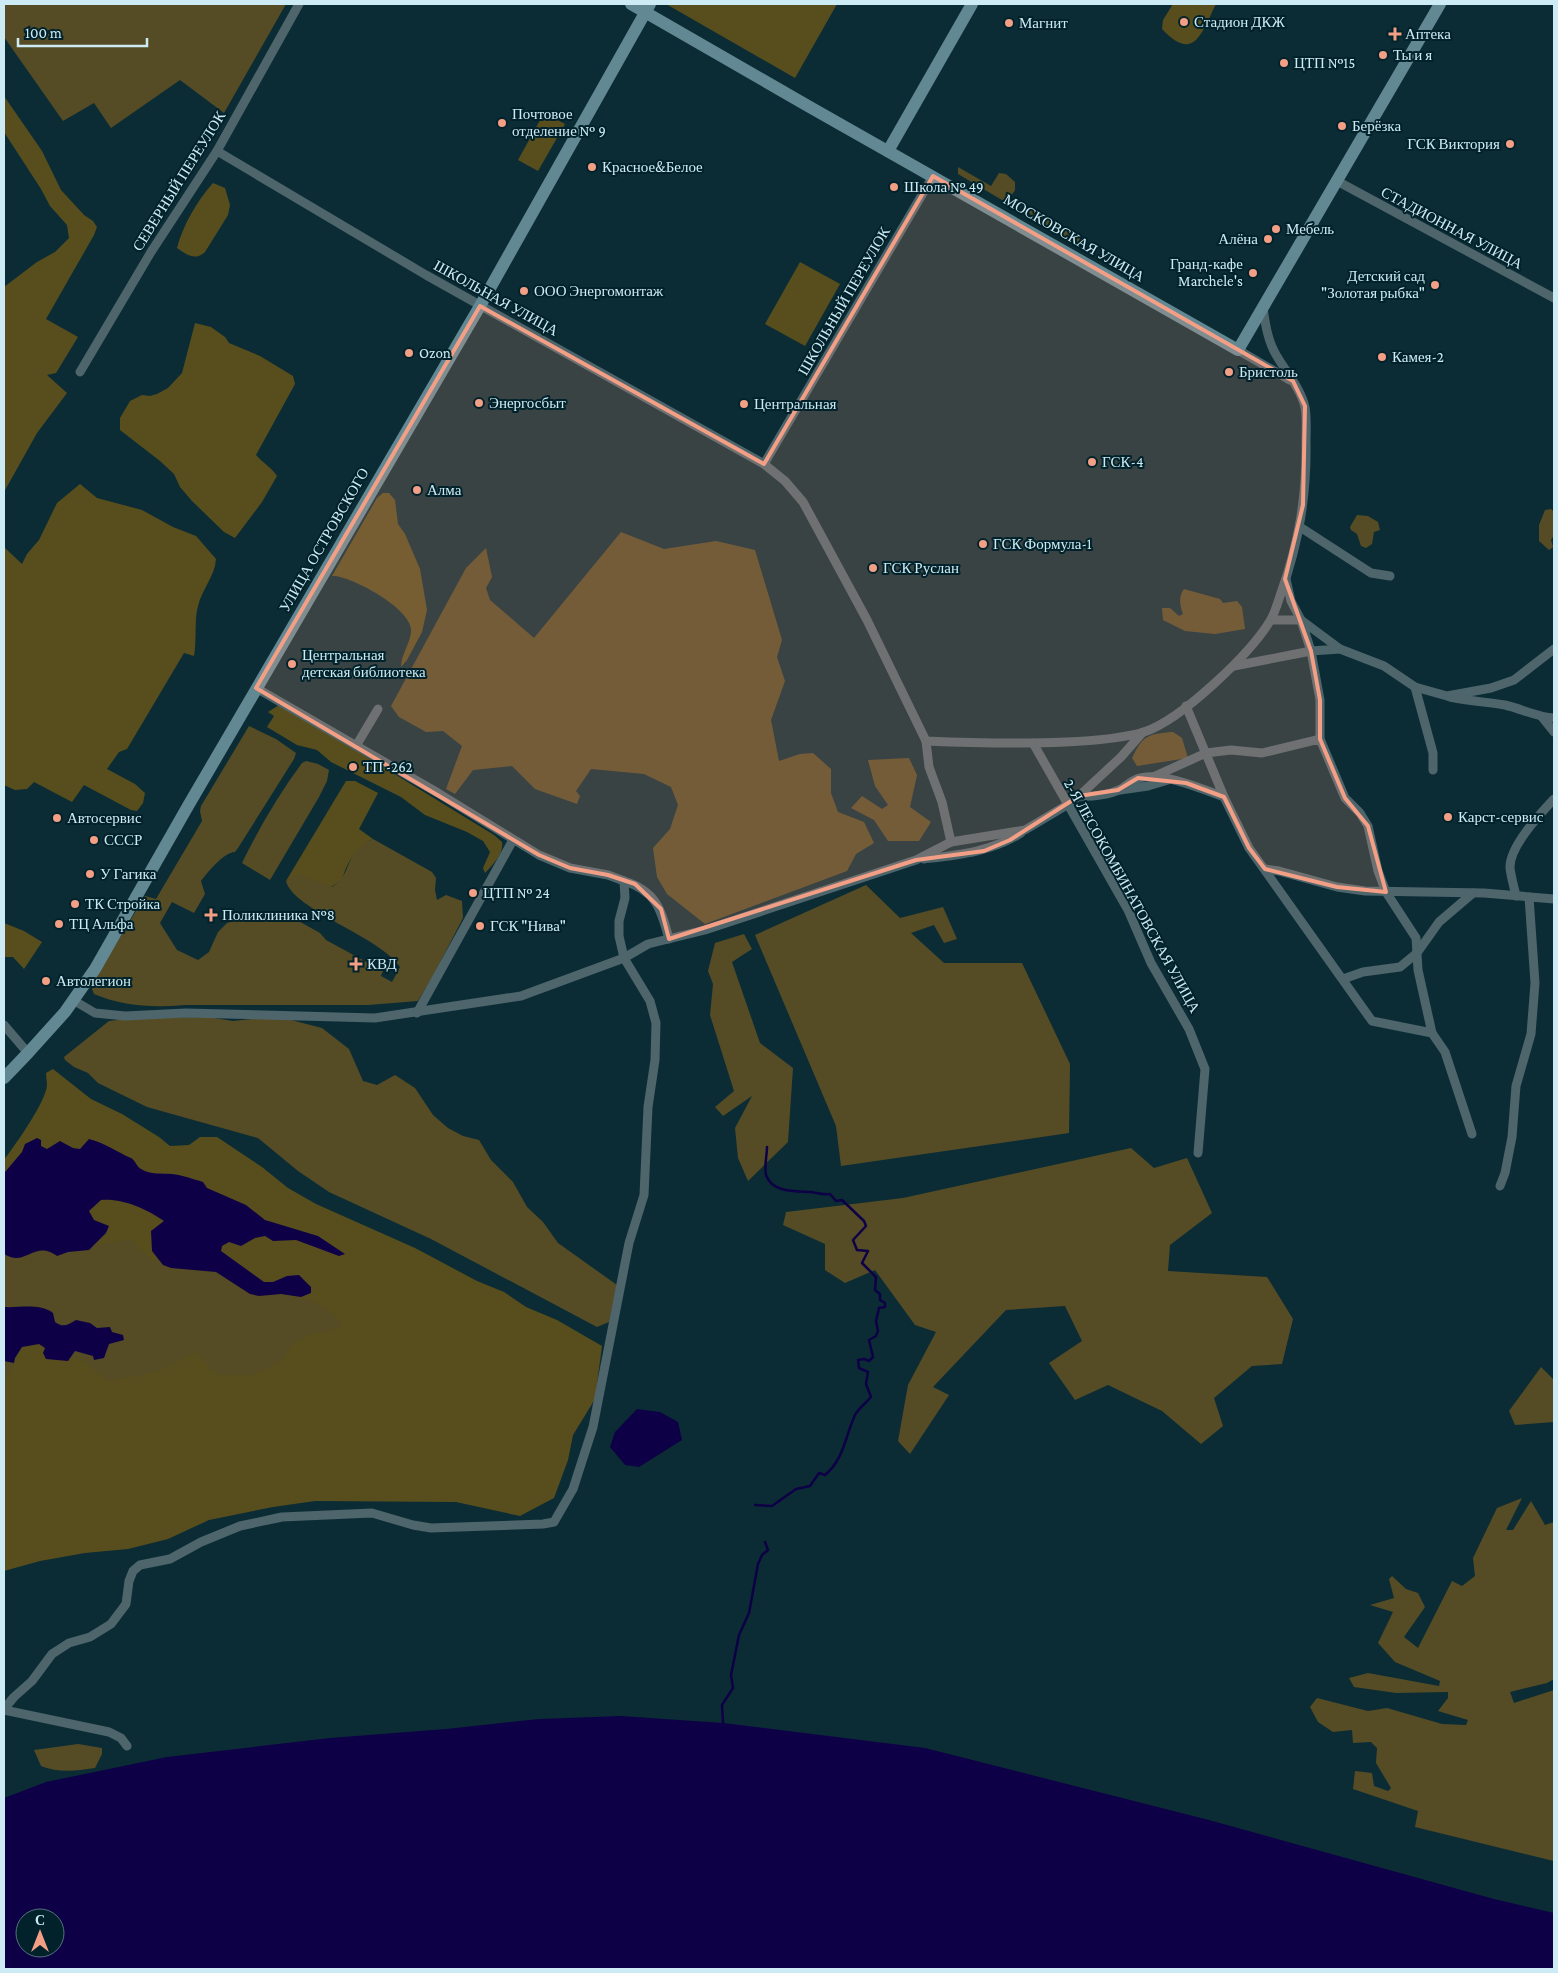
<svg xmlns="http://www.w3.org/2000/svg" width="1558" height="1973" viewBox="0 0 1558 1973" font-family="'Crimson Pro',serif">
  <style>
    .green { fill: #584e1d }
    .forest { fill: #554c25 }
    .water { fill: #0e0046; fill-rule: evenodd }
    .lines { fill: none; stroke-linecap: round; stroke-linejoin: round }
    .stream { stroke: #0e0046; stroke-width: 2.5 }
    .street { stroke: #4e656c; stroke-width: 9 }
    .secondary { stroke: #628893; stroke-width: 12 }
    .marked { fill: #f39f85; fill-opacity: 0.2; stroke: #f39f85; stroke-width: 4; stroke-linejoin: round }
    .poi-dot { fill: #f39f85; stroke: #01222a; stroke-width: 2 }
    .labels { text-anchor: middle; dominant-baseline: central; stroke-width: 4; stroke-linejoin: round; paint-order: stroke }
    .poi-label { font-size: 15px; fill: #cdebf4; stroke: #01222a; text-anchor: start }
    .street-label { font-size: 15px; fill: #cdebf4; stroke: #01222a }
  </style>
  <rect width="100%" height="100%" fill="#0b2c34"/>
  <g class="green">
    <path d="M666 4H837L795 78Z"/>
    <path d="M1173 4H1216C1202 31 1195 64 1162 29L1163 20Z"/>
    <path d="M4 96 42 151 61 190 84 215 93 221 97 227 94 235 46 319 78 337 56 373 47 375 67 393 37 433 4 492V287L37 262 55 252 69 238 67 225 50 206 41 189 4 132Z"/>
    <path d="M544 113 565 124 538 171 518 160Z"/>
    <path d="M213 183 225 188 230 205 228 215 205 252C195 261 187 255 177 248 183 225 197 201 213 183Z"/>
    <path d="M800 262 840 284 805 346 765 324Z"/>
    <path d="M195 323 211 327 225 337 229 343 260 356 293 376 295 384 256 455C263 463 271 467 277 476L262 502 235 538 224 532 192 501 180 487 174 474 160 461 120 430V418L130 401 142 395 150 396 157 394 168 388 182 373Z"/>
    <path d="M80 484 97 498 142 510 173 527 196 536 216 559C215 576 202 589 198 606 194 620 197 640 194 656L184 653 127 749 119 752 107 769 135 784 145 793 143 803 137 811 131 810 84 785 72 802 34 782 27 789 15 790 4 785V547L22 564 27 554 39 540 57 503Z"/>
    <path d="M383 493H389L395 500 398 524 405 534 420 569 427 610 422 632 407 660 401 667C401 654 412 641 411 629 410 608 350 575 332 576L377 498Z"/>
    <path d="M279 705 308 721 494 835 502 842C504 854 493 864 485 873L483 868 490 852 483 841 467 832 425 815 401 797 331 762 317 750 297 745 267 727 274 716 268 712Z"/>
    <path d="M346 781H355L378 793 359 829 373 839C362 844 353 854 348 864 341 877 346 879 331 887L298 875 286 881Z"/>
    <path d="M4 923 24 931 42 942 24 969 13 957H4Z"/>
    <path d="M53 1069 91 1099 122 1114 159 1137 170 1146 189 1145 200 1137H217L262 1167 288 1188 316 1204 415 1248 477 1281 504 1292 526 1307 557 1320 602 1346 595 1399 573 1435 568 1460 554 1498 520 1516 456 1502 315 1501 273 1507 209 1520 168 1539 128 1549 85 1553 40 1561 4 1571V1160C15 1145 46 1102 47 1085 47 1081 46 1077 46 1073Z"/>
  </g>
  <g class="forest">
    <path d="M4 4H286L224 113 180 80 111 128 94 103 63 121 4 37Z"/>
    <path d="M958 167 991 186 999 173 1006 174 1015 182V190L1010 198 1002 200 958 174Z"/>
    <path d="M1031 207 1080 237 1079 243H1075L1032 217 1029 212Z"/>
    <path d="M1551 509 1554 512V535L1551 540 1553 547 1549 550 1539 541V525L1545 510Z"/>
    <path d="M1357 515 1368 516 1378 522 1380 530 1374 532 1372 544 1366 548 1361 546 1357 534 1351 530 1350 527Z"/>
    <path d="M621 532 664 549 716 541 755 550 782 640 777 657 785 681 771 720 779 761 800 754 813 753 831 769V793L838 812 864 822 874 843 856 854 847 871 705 924 667 894 657 877 653 848 670 829 678 805 671 787 644 774 591 769 576 791 580 796 577 804 535 789 512 766 473 770 455 794 446 789 462 746 443 731 426 732 399 717 391 706 466 568 486 548 492 577 486 588 490 600 534 638Z"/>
    <path d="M1184 589 1220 599 1223 603 1237 601 1242 607 1245 629 1215 634 1185 631 1163 620 1162 608H1170L1179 616 1183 614C1180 605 1178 597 1184 589Z"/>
    <path d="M249 726 276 739 296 753 294 759 238 848 235 852C224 852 207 873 201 881L205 894 194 913 172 902 160 923 177 950 198 960 209 952 218 932 227 923 262 913 271 912 286 914 320 933 326 940 383 971 381 976 392 982 400 967C381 937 293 910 286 881L298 874 332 887C354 874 342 852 373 839L432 872 436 878 435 890 437 900 446 895 462 901 463 918 434 974 418 1001 368 1005H184C154 1008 122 1006 94 994L92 989 93 982 145 896 156 899 202 821 200 811 201 806Z"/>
    <path d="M1173 732 1182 738 1188 758 1137 766 1132 758C1143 735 1148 734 1173 732Z"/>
    <path d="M909 758 917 775 910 807 931 822 919 841H888L874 820 851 808 862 796 882 809 888 805 875 786 868 760Z"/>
    <path d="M306 761 318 764 329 770 327 781 319 797 270 880 242 863C259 828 279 794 302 763Z"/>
    <path d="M866 885 900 918 943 907 957 939 944 943 934 925 911 933 944 963H1022L1070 1064 1069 1133 841 1166 836 1126 755 935Z"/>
    <path d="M744 934 752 949 732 962 760 1043 793 1068 788 1142 748 1181 738 1158 735 1128 752 1096 723 1116 715 1107 734 1091 710 1015 713 984 708 971 715 943Z"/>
    <path d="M208 1017 233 1021 261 1018 291 1020 322 1028 349 1049 363 1081 377 1085 395 1075 415 1088 433 1115 448 1128 463 1136 479 1140 491 1160 513 1182 527 1207 543 1222 558 1243 617 1285 609 1322 597 1327 431 1239 329 1192 298 1171 258 1138 147 1107 98 1083 88 1073 74 1067 65 1060 64 1057 109 1021 134 1018Z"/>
    <path d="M1131 1148 1154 1168 1187 1158 1212 1213 1170 1245 1168 1271 1267 1277 1293 1319 1282 1364 1252 1366 1214 1398 1223 1426 1201 1444 1162 1411 1108 1385 1075 1400 1049 1363 1082 1341 1065 1306 1006 1310 933 1387 949 1395 910 1454 898 1441 908 1385 936 1332 915 1325 875 1270 845 1283 825 1270V1244L783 1225 786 1212 903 1198Z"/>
    <path d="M130 1239 152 1260 157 1259C173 1275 196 1266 216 1272 228 1275 240 1291 251 1294 260 1296 270 1294 278 1294 305 1294 325 1304 342 1324L330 1331 310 1334 294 1343 283 1359 270 1367 250 1376 217 1374 194 1352 168 1367 143 1375 106 1381 84 1361 72 1357 68 1361 46 1359 43 1353 45 1348 39 1344 22 1347C14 1357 12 1371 4 1381V1254C28 1266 36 1240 57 1256L68 1252 89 1250 92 1246Z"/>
    <path d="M1541 1367 1554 1380V1422L1515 1425 1509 1411Z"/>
    <path d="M1522 1498 1506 1530H1513L1531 1501 1545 1525 1554 1522V1679L1547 1683 1510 1692 1514 1703 1554 1690V1861L1415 1827 1418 1811 1353 1789 1355 1771 1372 1773 1374 1786 1388 1791 1391 1788 1376 1763 1377 1748 1371 1742 1353 1743 1352 1730 1333 1732 1318 1722 1310 1707 1317 1698 1368 1711 1387 1708 1442 1724 1466 1725 1468 1720 1438 1711 1448 1698V1692L1396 1693 1354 1687 1349 1678 1368 1673 1439 1686 1440 1681 1395 1662 1378 1643 1393 1612 1370 1605 1394 1598 1389 1579 1392 1576 1406 1589 1418 1593 1425 1607 1404 1637 1418 1648 1452 1581 1462 1586 1475 1576 1473 1558 1497 1508Z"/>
    <path d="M78 1744 102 1748V1754L95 1768C75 1771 59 1773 41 1766L34 1750Z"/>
  </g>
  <g class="water">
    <path d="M37 1138 41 1140V1146L47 1149 60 1141 73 1148 80 1149 89 1139C105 1143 117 1152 131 1158 135 1160 137 1167 141 1169 151 1175 162 1173 172 1174 182 1175 193 1179 203 1182L207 1188 246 1205 265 1220 318 1236 345 1254 339 1256 296 1240 273 1241 265 1236 255 1238 241 1246 229 1242 222 1246 221 1251 264 1282H273L287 1276 299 1275 311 1287V1293L301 1297 281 1294 259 1296 250 1294 216 1272 171 1268 163 1265 152 1251 151 1231 164 1221C147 1209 122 1198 101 1200L89 1211 94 1220 109 1226 106 1233 89 1250 68 1252 57 1256C34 1239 26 1268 4 1254L5 1172 22 1152 25 1144Z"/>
    <path d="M4 1307C19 1308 40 1303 53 1313L55 1322C63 1328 68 1325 76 1320L90 1323 97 1328 110 1327 112 1332 123 1335 124 1340 109 1344 104 1358 94 1360 93 1356 75 1351 68 1361 46 1359 43 1353 45 1348 39 1344 22 1347 15 1358 14 1363 4 1361Z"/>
    <path d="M637 1409 660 1412 678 1422 682 1440 639 1467 625 1465 610 1447 615 1432Z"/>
    <path d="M621 1716 723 1723 925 1748 1209 1820 1494 1899 1554 1913V1969H4V1798L46 1782 167 1757 330 1738 446 1729 539 1719ZM25 1918H55V1948H25Z"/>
  </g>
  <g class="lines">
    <g class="stream">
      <path d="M755 1505 772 1506 796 1489 810 1486 819 1473 825 1475C844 1459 845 1437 855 1415 858 1409 866 1403 871 1397L866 1384 868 1372 859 1368 858 1360 864 1359 869 1361 873 1357 869 1340 876 1336 878 1331 876 1321 879 1308 885 1307V1303L880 1300V1294L875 1290 876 1277 862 1263 868 1251 857 1250 853 1240 866 1226 864 1221 842 1200 836 1201 830 1194C822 1195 818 1193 811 1192 796 1191 772 1193 766 1175 764 1167 767 1155 767 1147"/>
      <path d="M723 1723 722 1705 733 1688 731 1675 739 1635 749 1613 758 1564 762 1555 768 1550 765 1542"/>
    </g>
    <g class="street">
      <path d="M217 151 426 275 764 464 785 481 803 502 867 620 926 741C973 743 1019 744 1066 742 1091 741 1119 739 1144 732 1181 720 1250 654 1270 621 1275 613 1278 602 1281 593 1299 542 1307 495 1306 441 1306 430 1307 418 1305 407 1300 386 1283 369 1274 351 1267 337 1265 322 1263 307"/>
      <path d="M1337 181 1554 298"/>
      <path d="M1238 350 1290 380"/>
      <path d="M80 372 151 252 217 151 299 4"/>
      <path d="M764 464 933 176"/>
      <path d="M1300 527 1371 573 1390 576"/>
      <path d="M1286 579 1291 601 1301 620 1340 649 1384 666 1415 687 1433 753V770"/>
      <path d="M1271 620H1301L1311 651 1320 700V739"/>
      <path d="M1234 666 1311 651 1340 649"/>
      <path d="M1415 687 1447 696 1491 688 1514 680 1554 649"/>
      <path d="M1450 697C1468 701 1486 702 1505 705 1522 709 1537 717 1554 718"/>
      <path d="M1186 706 1224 797 1249 848 1372 1021 1432 1033 1445 1052 1472 1134"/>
      <path d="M1542 717 1554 732"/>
      <path d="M926 741 929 767 942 802 951 842"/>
      <path d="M1033 743 1128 910 1151 963 1189 1029 1205 1069 1198 1153"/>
      <path d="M356 746 378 709"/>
      <path d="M1153 777 1206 753 1231 750 1262 753 1320 739 1345 798 1360 813 1368 826 1378 871 1386 892 1416 938 1418 970 1432 1033"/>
      <path d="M1120 790 1148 786 1168 780"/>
      <path d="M1079 796C1091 797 1109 795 1121 789 1126 786 1131 781 1137 779 1158 770 1203 789 1224 797"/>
      <path d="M924 859C958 855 991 852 1021 833"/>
      <path d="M1265 869 1279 871 1337 887 1365 891 1484 893 1554 899"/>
      <path d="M624 881C656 891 661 909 669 939"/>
      <path d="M1516 896C1514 887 1511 877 1510 868 1509 847 1540 814 1554 799"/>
      <path d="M1343 979 1363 972 1400 967 1417 953 1439 922 1473 893"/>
      <path d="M73 1000 95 1013 125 1016 186 1013 375 1018 521 996 624 958 648 944 705 930 916 860 951 842 1025 830 1067 805 1079 796 1121 757 1143 732"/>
      <path d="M417 1013 513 840"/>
      <path d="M4 1025 28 1053"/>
      <path d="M1500 1186 1505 1173 1512 1137 1516 1086 1531 1034 1535 983 1529 897"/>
      <path d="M4 1709 14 1697 32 1681 52 1654 69 1643 90 1637 111 1624 126 1604 129 1581 133 1571 140 1565 170 1559 201 1542 240 1526 282 1517 372 1513 413 1525 431 1528 543 1524 554 1522 573 1489 593 1427 629 1243 644 1195 648 1107 655 1060 656 1023 650 1001 624 958 619 936V921L625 898 624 881 608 875 570 868 539 855 438 793 256 688"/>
      <path d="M4 1710 109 1732 121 1738 127 1746"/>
    </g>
    <g class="secondary">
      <path d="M631 4 808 106 1238 350 1440 4"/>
      <path d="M888 151 972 4"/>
      <path d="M4 1078 28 1053 65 1012 95 969 188 806 480 306 650 4"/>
    </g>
  </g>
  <path class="marked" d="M933 176 1293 381 1305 406 1303 505 1285 579 1311 651 1320 700V739L1345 798 1368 826 1386 892 1337 887 1265 869 1249 848 1224 797 1186 783 1138 778 1118 790 1079 796 1010 840 984 851 916 860 669 939 661 909 635 884 608 875 570 868 539 855 256 688 480 306 764 464Z"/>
  <g class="poi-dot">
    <circle cx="1184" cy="22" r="5"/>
    <circle cx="1009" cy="23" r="5"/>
    <path d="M1392.5 26.5h5v5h5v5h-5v5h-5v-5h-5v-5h5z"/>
    <circle cx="1383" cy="55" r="5"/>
    <circle cx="1284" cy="63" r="5"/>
    <circle cx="502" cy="123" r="5"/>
    <circle cx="1342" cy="126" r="5"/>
    <circle cx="1510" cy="144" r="5"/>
    <circle cx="592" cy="167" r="5"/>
    <circle cx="894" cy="187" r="5"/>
    <circle cx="1276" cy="229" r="5"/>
    <circle cx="1268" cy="239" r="5"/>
    <circle cx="1253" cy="273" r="5"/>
    <circle cx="1435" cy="285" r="5"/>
    <circle cx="524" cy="291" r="5"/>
    <circle cx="409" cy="353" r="5"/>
    <circle cx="1382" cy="357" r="5"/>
    <circle cx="1229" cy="372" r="5"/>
    <circle cx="479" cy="403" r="5"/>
    <circle cx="744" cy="404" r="5"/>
    <circle cx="1092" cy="462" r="5"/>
    <circle cx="417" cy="490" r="5"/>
    <circle cx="983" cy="544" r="5"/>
    <circle cx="873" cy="568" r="5"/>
    <circle cx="292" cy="664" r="5"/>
    <circle cx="353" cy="767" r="5"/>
    <circle cx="1448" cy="817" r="5"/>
    <circle cx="57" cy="818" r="5"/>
    <circle cx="94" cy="840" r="5"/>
    <circle cx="90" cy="874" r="5"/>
    <circle cx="473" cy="893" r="5"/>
    <circle cx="75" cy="904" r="5"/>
    <path d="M208.5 907.5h5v5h5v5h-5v5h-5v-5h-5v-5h5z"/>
    <circle cx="59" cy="924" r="5"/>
    <circle cx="480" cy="926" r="5"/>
    <path d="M353.5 956.5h5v5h5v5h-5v5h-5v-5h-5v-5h5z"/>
    <circle cx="46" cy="981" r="5"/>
  </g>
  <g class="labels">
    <g class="poi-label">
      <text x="1194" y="22">Стадион ДКЖ</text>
      <text x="1019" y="23">Магнит</text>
      <text x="1405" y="34">Аптека</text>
      <text x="1393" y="55">Ты и я</text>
      <text x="1294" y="63">ЦТП №15</text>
      <text x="512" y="114">Почтовое<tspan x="512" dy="17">отделение № 9</tspan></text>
      <text x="1352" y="126">Берёзка</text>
      <text x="1500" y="144" text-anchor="end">ГСК Виктория</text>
      <text x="602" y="167">Красное&amp;Белое</text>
      <text x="904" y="187">Школа № 49</text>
      <text x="1286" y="229">Мебель</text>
      <text x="1258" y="239" text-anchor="end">Алёна</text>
      <text x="1243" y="264" text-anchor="end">Гранд-кафе<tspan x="1243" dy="17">Marchele's</tspan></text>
      <text x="1425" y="276" text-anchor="end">Детский сад<tspan x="1425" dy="17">"Золотая рыбка"</tspan></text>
      <text x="534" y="291">ООО Энергомонтаж</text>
      <text x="419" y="353">Ozon</text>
      <text x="1392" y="357">Камея-2</text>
      <text x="1239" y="372">Бристоль</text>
      <text x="489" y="403">Энергосбыт</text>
      <text x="754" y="404">Центральная</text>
      <text x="1102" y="462">ГСК-4</text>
      <text x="427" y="490">Алма</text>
      <text x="993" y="544">ГСК Формула-1</text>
      <text x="883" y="568">ГСК Руслан</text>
      <text x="302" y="655">Центральная<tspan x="302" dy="17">детская библиотека</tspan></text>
      <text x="363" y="767">ТП -262</text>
      <text x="1458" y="817">Карст-сервис</text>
      <text x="67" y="818">Автосервис</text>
      <text x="104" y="840">СССР</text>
      <text x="100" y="874">У Гагика</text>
      <text x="483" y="893">ЦТП № 24</text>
      <text x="85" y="904">ТК Стройка</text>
      <text x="222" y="915">Поликлиника №8</text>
      <text x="69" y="924">ТЦ Альфа</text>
      <text x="490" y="926">ГСК "Нива"</text>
      <text x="367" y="964">КВД</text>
      <text x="56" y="981">Автолегион</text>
    </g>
    <g class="street-label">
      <text transform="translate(179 181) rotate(-58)">СЕВЕРНЫЙ ПЕРЕУЛОК</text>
      <text transform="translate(1452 228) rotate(28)">СТАДИОННАЯ УЛИЦА</text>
      <text transform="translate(1074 238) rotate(30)">МОСКОВСКАЯ УЛИЦА</text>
      <text transform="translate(496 298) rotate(29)">ШКОЛЬНАЯ УЛИЦА</text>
      <text transform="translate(844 301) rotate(-60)">ШКОЛЬНЫЙ ПЕРЕУЛОК</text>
      <text transform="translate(324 540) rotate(-60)">УЛИЦА ОСТРОВСКОГО</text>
      <text transform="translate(1132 896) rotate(61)">2-Я ЛЕСОКОМБИНАТОВСКАЯ УЛИЦА</text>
    </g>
  </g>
  <rect width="1558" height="1973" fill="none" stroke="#cdebf4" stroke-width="10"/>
  <g transform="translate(40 1933)"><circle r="24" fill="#01222a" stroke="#53727b"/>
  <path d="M0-4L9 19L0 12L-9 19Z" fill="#f39f85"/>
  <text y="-8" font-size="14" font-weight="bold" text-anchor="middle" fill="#cdebf4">С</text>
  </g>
  <path d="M18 38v8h129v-8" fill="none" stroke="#cdebf4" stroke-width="2.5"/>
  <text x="25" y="38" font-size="15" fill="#cdebf4" stroke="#01222a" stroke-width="4" paint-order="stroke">100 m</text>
</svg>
